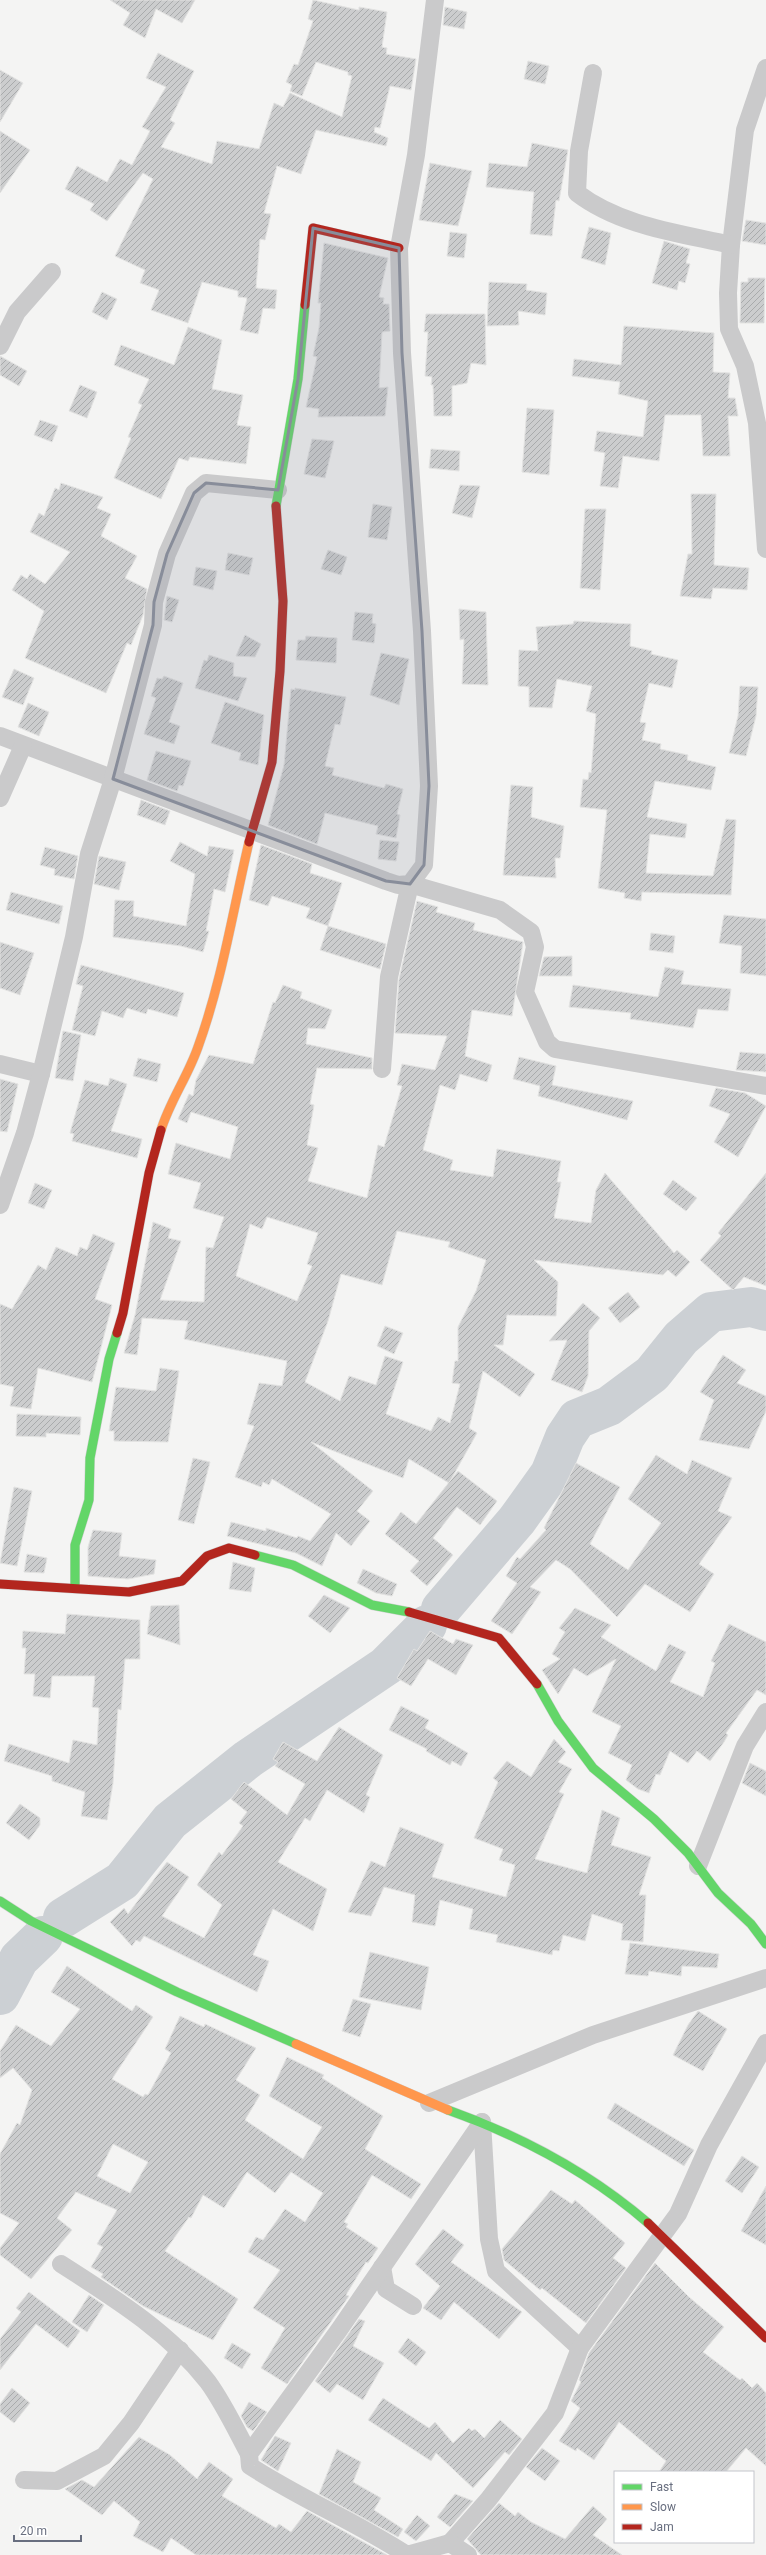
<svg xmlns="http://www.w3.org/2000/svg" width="766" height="2555" viewBox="0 0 766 2555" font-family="Roboto,sans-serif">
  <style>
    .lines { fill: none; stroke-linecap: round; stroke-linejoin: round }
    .river { stroke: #ccd0d4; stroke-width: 40 }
    .building { fill: url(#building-hatch); stroke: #e3e3e2; fill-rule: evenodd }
    .fast-casing { stroke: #d0d0d1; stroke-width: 10 }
    .slow-casing { stroke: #d0d0d1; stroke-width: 10 }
    .jam-casing { stroke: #d0d0d1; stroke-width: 10 }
    .street { stroke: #cacacb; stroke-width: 18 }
    .fast { stroke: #63d668; stroke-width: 9 }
    .slow { stroke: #ff974d; stroke-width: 9 }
    .jam { stroke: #b3261e; stroke-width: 9 }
    .marked { fill: #888d9a; fill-opacity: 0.2; stroke: #888d9a; stroke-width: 3; stroke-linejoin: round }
  </style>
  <defs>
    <pattern id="building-hatch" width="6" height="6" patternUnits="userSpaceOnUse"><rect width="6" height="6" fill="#cccdce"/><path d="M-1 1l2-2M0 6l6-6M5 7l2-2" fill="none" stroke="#a9abac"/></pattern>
  </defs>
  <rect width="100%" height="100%" fill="#f4f4f3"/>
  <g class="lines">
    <g class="river">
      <path d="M441 1609 517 1520 550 1474 565 1437 577 1419 609 1406 652 1374 681 1338 711 1312 751 1307 766 1311"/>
      <path d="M63 1918 122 1881 170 1821 248 1759 386 1666 427 1625"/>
      <path d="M0 1995 19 1959 43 1936"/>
    </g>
  </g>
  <g class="building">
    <path d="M110 0H195L182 23 156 9 145 38 123 25 130 13Z"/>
    <path d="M313 0 359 10V7L387 12 382 47 387 48 386 54 416 59 411 90 390 86 380 128 375 127 374 132 388 138 386 146 316 130 301 174 277 166 264 213 271 214 265 240 260 239 256 288 277 290 275 309 263 308 258 334 240 330 247 298 238 297V291L202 282 188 323 151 310 159 290 140 283 145 270 115 256 153 179 143 173 107 221 90 210 94 204 65 189 77 166 107 182 120 159 132 165 150 131 142 127 166 87 146 78 158 53 194 71 170 120 175 123 161 147 212 164 217 141 259 149 274 103 283 107 290 93 342 117 352 76 348 75V72L316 62 302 96 290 91 292 85 286 82 294 64 298 65 313 21 308 19Z"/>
    <path d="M445 7 467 12 464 29 443 25Z"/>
    <path d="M528 61 549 66 545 84 524 79Z"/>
    <path d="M0 70 23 83 0 122Z"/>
    <path d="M0 131 30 150 0 193Z"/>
    <path d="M532 143 568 150 559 201 556 200 552 236 530 234 534 192 486 187 489 163 527 167Z"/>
    <path d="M430 163 472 171 458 226 419 220Z"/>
    <path d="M746 220 766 223V245L742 241Z"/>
    <path d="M589 227 611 233 605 265 581 258Z"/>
    <path d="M450 232 467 234 464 258 447 256Z"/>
    <path d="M664 241 690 249 686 263 690 264 685 283 679 281 677 290 652 283Z"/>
    <path d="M324 243 388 258 379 297 384 298 383 304H389L390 331 382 332 379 388 388 387 385 416 318 417 319 409 306 407 317 357 313 356 319 328 321 303H318Z"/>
    <path d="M748 278H765L764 323H740L741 282H748Z"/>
    <path d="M489 282 527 284 526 290 547 293 545 315 518 311 519 325 487 326Z"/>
    <path d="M102 292 117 299 107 320 92 312Z"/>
    <path d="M426 314H485L486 365 471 363 467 383 452 386V416H434L433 385H431L432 377 425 376 428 332H424Z"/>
    <path d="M624 326 714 333 713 372 730 373 728 398H735L738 416H728L730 456H703L701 415H665L659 461 623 456 618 488 600 486 605 453 594 451 597 431 643 437 648 401 618 394 620 382 572 376 574 359 621 365Z"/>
    <path d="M188 327 222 340 212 389 243 395 237 425 251 427 246 464 190 457 188 461 179 458 161 499 114 478 131 438 128 437 142 405 138 403 149 379 114 365 121 345 174 365Z"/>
    <path d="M0 356 27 371 19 386 0 375Z"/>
    <path d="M80 385 97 392 87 418 69 411Z"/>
    <path d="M527 408 554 410 549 475 522 472Z"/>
    <path d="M40 420 58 426 52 442 34 435Z"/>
    <path d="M312 439 334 441 325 478 304 474Z"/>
    <path d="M431 449 460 451 459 471 429 468Z"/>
    <path d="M61 483 103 497 97 508 111 514 101 536 137 556 125 578 147 589 143 615 131 645 127 643 106 693 25 658 44 611 12 590 21 575 27 579 30 574 45 584 70 552 30 532 39 513 44 516 55 488 59 490Z"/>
    <path d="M460 485 480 486 472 518 452 513Z"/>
    <path d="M691 494H716L714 565 749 568 747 590 713 588 711 599 680 596 688 554H692Z"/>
    <path d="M373 504 392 507 387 540 368 537Z"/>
    <path d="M585 509H606L600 590 580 588Z"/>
    <path d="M328 550 347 557 341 575 321 569Z"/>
    <path d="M228 553 253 558 249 575 225 570Z"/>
    <path d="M196 567 217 571 213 590 193 585Z"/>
    <path d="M167 596 179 600 172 622 164 620Z"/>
    <path d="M459 609 486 612 488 685 462 684 464 639 460 640Z"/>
    <path d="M355 612 373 614 372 623 376 624 374 643 352 640Z"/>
    <path d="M574 621 631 624 630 646 652 651 651 654 678 660 672 688 649 683 640 722 646 723 642 740 661 744 660 749 688 755 687 760 716 767 711 790 655 781 647 817 687 824 685 838 650 834 646 873 713 876 726 819 736 820 731 895 642 892 641 901 624 898 625 893 598 888 607 810 580 807 583 779 588 780 589 772 591 773 596 714 586 711 592 686 557 679 552 708 529 707V687L518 686 519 650 538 651 536 627 573 624Z"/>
    <path d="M245 635 261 644 255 657 236 656Z"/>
    <path d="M306 636 337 638 336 663 296 660 298 640H305Z"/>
    <path d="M381 653 409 659 399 705 370 695Z"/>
    <path d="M209 655 234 663 233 676 247 678 238 701 195 688 204 660 207 661Z"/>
    <path d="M14 669 34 678 23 705 2 697Z"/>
    <path d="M164 676 183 683 169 722 180 726 174 744 144 734 156 698 151 696 157 678 162 679Z"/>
    <path d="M740 686 758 687 756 716 746 756 729 753 738 716Z"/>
    <path d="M295 688 346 697 340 725 335 724 325 766 334 768 332 775 384 788 386 784 403 789 397 814 400 815 396 838 376 834 378 826 325 813 317 844 268 825 284 765 291 689 295 690Z"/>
    <path d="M225 702 264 715 258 765 239 760 241 753 211 743Z"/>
    <path d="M28 703 49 712 39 736 18 727Z"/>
    <path d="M156 751 191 761 183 786 179 785 177 791 147 780Z"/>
    <path d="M511 785 533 787 531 817 564 826 560 858H555L556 878 503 875Z"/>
    <path d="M141 800 170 811 165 825 137 815Z"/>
    <path d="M380 840 399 842 396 861 378 859Z"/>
    <path d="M180 842 207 856 209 846 234 850 225 892 214 889 206 931H209L203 952 181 946 113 937 115 900 134 901 133 916 186 926 195 874 170 861Z"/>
    <path d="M261 845 312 864 310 873 342 883 328 926 306 918 310 908 272 896 268 906 249 900Z"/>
    <path d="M45 847 78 856 74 879 54 875 55 869 40 865Z"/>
    <path d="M99 856 126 862 119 890 94 884Z"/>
    <path d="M11 892 63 906 59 924 6 910Z"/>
    <path d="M417 901 438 907 436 912 475 923 473 930 523 942 512 1016 472 1010 465 1056 492 1065 487 1082 460 1074 455 1090 440 1085 423 1150 453 1160 450 1170 493 1177 497 1149 561 1161 557 1182H561L554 1218 591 1223 596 1190 605 1173 674 1253 677 1250 690 1262 676 1277 668 1270 663 1275 534 1260 558 1282 556 1316 507 1315 503 1345H494L535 1374 520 1397 483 1371 469 1428 477 1433 449 1483 409 1459 403 1478 311 1442 373 1491 357 1511 370 1521 351 1546 336 1533 322 1566 296 1553 227 1536 231 1522 266 1531V1528L297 1538 298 1536 310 1541 331 1514 272 1479 269 1485 263 1482 261 1487 235 1477 254 1426 247 1424 259 1383 282 1386 287 1361 184 1339 188 1321 142 1318 137 1355 124 1353 135 1315 153 1222 171 1229 168 1238 181 1241 160 1300 204 1302 206 1247 213 1248 224 1217 193 1208 201 1183 168 1174 176 1143 230 1159 238 1127 191 1112 187 1123 178 1119 189 1094 193 1096 196 1080 209 1055 253 1064 273 1002 275 1003 283 985 302 992 300 998 332 1010 325 1029 308 1028 306 1044 372 1058V1069L317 1068 310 1104 314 1105 307 1145 318 1148 308 1181 367 1198 378 1145 384 1147 402 1086 397 1085 402 1064 435 1070 447 1036 395 1033 399 979ZM267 1217 318 1233 307 1264 312 1266 297 1301 236 1276 250 1224 262 1229ZM397 1231 450 1242 448 1247 486 1260 476 1291 458 1327V1361H455L452 1383 460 1384 450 1423 438 1417 431 1431 386 1414 403 1362 385 1356 376 1385 349 1376 340 1401 305 1382 328 1321 341 1274 382 1285Z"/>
    <path d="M724 915 766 919V976L740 973 742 946 719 943Z"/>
    <path d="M328 926 386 944 380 969 320 950Z"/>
    <path d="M651 933 675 936 673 953 649 950Z"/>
    <path d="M0 942 34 953 20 995 0 988Z"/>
    <path d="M572 956V976H539L544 957Z"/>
    <path d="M81 965 184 993 177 1017 148 1009 146 1014 127 1008 123 1018 102 1011 95 1036 72 1030 83 986 76 984Z"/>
    <path d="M665 967 684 971 681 984 731 989 728 1011 698 1009 693 1028 630 1019 631 1013 569 1007 573 985 658 997Z"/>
    <path d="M63 1031 81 1035 73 1081 55 1078Z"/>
    <path d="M740 1052 766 1054V1072L736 1070Z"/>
    <path d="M519 1057 556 1066 552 1085 633 1101 627 1120 538 1096 540 1086 513 1079Z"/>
    <path d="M138 1058 161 1064 157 1082 133 1076Z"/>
    <path d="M110 1078 127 1084 111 1131 142 1139 137 1158 72 1141 74 1134 70 1133 85 1080 108 1086Z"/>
    <path d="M0 1079 18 1084 7 1132 0 1131Z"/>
    <path d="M716 1088 745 1093 766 1106 738 1157 714 1142 730 1114 709 1106Z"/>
    <path d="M766 1173V1286L744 1277 733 1290 700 1260 721 1236 718 1233Z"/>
    <path d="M673 1180 697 1198 686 1211 663 1194Z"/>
    <path d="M35 1183 52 1190 44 1209 28 1203Z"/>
    <path d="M93 1234 115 1243 95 1299 112 1305 92 1382 38 1368 31 1409 10 1406 14 1387 0 1384V1304L12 1309 38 1265 46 1270 56 1247 77 1256 80 1247 87 1250Z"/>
    <path d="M628 1292 640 1307 620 1323 608 1308Z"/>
    <path d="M583 1303 600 1318 589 1331 588 1376 582 1392 551 1380 567 1340 549 1341Z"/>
    <path d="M385 1326 403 1333 394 1354 377 1346Z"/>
    <path d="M723 1355 746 1370 737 1383 766 1396V1411L749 1449 699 1440 714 1400 700 1392Z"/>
    <path d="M160 1368 179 1371 168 1442 114 1441V1431H109L116 1387 156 1391Z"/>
    <path d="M17 1414 81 1417 80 1435 46 1433V1437L16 1436Z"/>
    <path d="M656 1455 687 1474 692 1460 732 1478 718 1511 732 1517 699 1564 714 1574 690 1612 645 1584 617 1617 570 1569 556 1560 530 1587 541 1592 512 1634 491 1621 517 1583 506 1576 517 1557 520 1559 546 1530 544 1528 576 1463 620 1487 590 1544 628 1570 661 1523 628 1499Z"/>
    <path d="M193 1458 210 1462 194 1524 178 1520Z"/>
    <path d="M458 1471 497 1501 480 1525 457 1507 433 1538 453 1555 427 1586 410 1571 419 1561 385 1534 401 1512 416 1524Z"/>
    <path d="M14 1487 32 1491 17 1566 0 1563Z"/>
    <path d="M93 1530 122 1533 119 1556 156 1560 154 1574 128 1579 88 1576V1547Z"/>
    <path d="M27 1554 47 1558 44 1573 24 1572Z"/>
    <path d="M233 1562 255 1568 251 1592 229 1589Z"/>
    <path d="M363 1569 397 1584 392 1596 376 1593 357 1583Z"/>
    <path d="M324 1595 350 1608 330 1633 308 1616Z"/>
    <path d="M179 1605 180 1645 147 1634 151 1606Z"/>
    <path d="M575 1608 611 1625 601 1637 656 1671 669 1644 686 1652 670 1682 703 1697 715 1663 711 1661 729 1624 766 1642V1695L757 1690 726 1733 728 1735 724 1742 710 1761 697 1751 688 1763 670 1751 660 1775 656 1774 649 1793 638 1789 626 1780 632 1765 608 1753 621 1726 592 1712 616 1659 587 1676 574 1668 558 1694 542 1670 560 1659 552 1654 565 1632 559 1628Z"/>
    <path d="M67 1614 140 1620V1659H125L121 1710 118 1709 113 1783 107 1820 81 1816 85 1792 52 1781V1776L4 1761 9 1744 69 1763 73 1740 97 1745 99 1708 92 1707 95 1676H52L50 1698 33 1696 35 1674H24L26 1648H22L23 1631 65 1634Z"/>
    <path d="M430 1631 453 1644 456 1639 473 1645 456 1675 428 1659 411 1686 397 1678 414 1649 417 1651Z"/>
    <path d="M401 1706 429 1720 425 1728 468 1753 461 1766 452 1761 450 1765 426 1751 427 1749 389 1730Z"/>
    <path d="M339 1727 383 1755 366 1795 370 1797 364 1813 327 1790 310 1821 305 1818 278 1862 327 1889 313 1931 273 1909 253 1955 269 1961 257 1992 144 1936 140 1942 136 1940 132 1946 110 1922 124 1908 128 1914 167 1862 189 1877 162 1916 204 1938 222 1905 197 1885 219 1852 222 1855 243 1826 239 1823 247 1812 231 1799 244 1782 287 1815 305 1784 275 1766 278 1762 273 1759 283 1742 317 1761Z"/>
    <path d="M554 1739 566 1752 558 1762 572 1769 559 1792 564 1794 535 1859 587 1873 602 1810 620 1818 611 1845 651 1857 639 1895H646L643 1942 621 1940 623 1924 592 1914 585 1941 563 1935 559 1951 553 1950 552 1955 496 1942 498 1935 469 1929 473 1909 440 1900 435 1926 412 1922 415 1895 384 1887 371 1916 348 1912 371 1861 385 1867 400 1827 444 1844 432 1877 506 1897 515 1865 499 1860 503 1849 474 1838 498 1782 493 1778 507 1761 531 1777Z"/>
    <path d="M750 1763 766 1771V1796L742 1783Z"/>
    <path d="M20 1804 40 1818V1825L29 1840 6 1823Z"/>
    <path d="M630 1943 719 1954 717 1968 682 1966 681 1976 649 1971 648 1976 625 1974Z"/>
    <path d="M370 1952 429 1967 421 2010 359 1997Z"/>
    <path d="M67 1966 132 2011 136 2005 153 2017 112 2079 143 2097 145 2094 148 2095 171 2053 165 2049 180 2016 204 2027 205 2024 256 2048 236 2080 260 2095 245 2120 303 2159 322 2127 269 2096 287 2057 324 2075 322 2078 383 2116 365 2149 421 2184 411 2199 372 2175 344 2222 348 2224 346 2227 378 2248 368 2263 366 2262 346 2295 349 2296 287 2384 261 2368 285 2328 253 2308 280 2270 248 2252 256 2237 263 2240 285 2209 305 2222 323 2193 291 2172 275 2193 247 2172 224 2208 203 2195 191 2218 189 2217 165 2251 238 2299 213 2340 143 2306 101 2277 103 2274 91 2267 103 2247 97 2244 117 2210 76 2192 57 2218 72 2230 31 2279 0 2255V2248L19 2223 0 2213V2154L17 2123 20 2125 32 2090 13 2068 0 2078V2051L16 2025 51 2046 80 2009 51 1992ZM113 2144 148 2162 130 2193 97 2176Z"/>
    <path d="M353 1999 371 2004 360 2037 342 2031Z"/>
    <path d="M698 2011 727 2029 703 2071 673 2055 688 2025Z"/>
    <path d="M615 2103 694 2150 684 2166 607 2118Z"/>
    <path d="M742 2156 759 2167 742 2193 725 2181Z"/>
    <path d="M766 2186V2245L741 2231Z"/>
    <path d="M551 2190 572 2204 575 2200 625 2243 613 2258 626 2268 586 2323 542 2288 540 2290 504 2260 502 2249Z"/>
    <path d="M443 2229 464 2245 451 2262 522 2312 499 2339 454 2302 441 2320 423 2308 440 2286 415 2264Z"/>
    <path d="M655 2263 689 2297 724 2327 703 2352 740 2380 742 2378 752 2388 757 2383 766 2393V2466L746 2448 726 2472H659L666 2461 619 2422 594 2460 577 2448 576 2451 559 2441 580 2408 571 2401 581 2382 579 2380 589 2353Z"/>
    <path d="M29 2292 80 2331 68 2348 36 2324 0 2370V2339L21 2312 16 2308Z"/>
    <path d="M89 2295 104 2305 87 2332 72 2322Z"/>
    <path d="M359 2319 365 2321 353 2346 384 2363 363 2400 337 2384 330 2393 315 2381Z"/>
    <path d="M408 2338 426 2352 416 2366 398 2352Z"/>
    <path d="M232 2343 251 2354 242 2369 224 2358Z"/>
    <path d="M12 2388 30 2403 14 2423 0 2412V2404Z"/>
    <path d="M383 2398 429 2428 435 2422 453 2443 469 2428 472 2431 475 2429 484 2438 500 2420 522 2439 509 2455 505 2452 473 2488 436 2453 431 2461 368 2420Z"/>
    <path d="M249 2402 267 2412 253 2431 247 2427 241 2416Z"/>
    <path d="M275 2436 291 2443 278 2471 261 2460Z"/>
    <path d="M139 2437 170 2455 197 2479 209 2462 233 2479 222 2496 276 2528 279 2524 291 2532 307 2511 387 2555H196L171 2538 163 2552 133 2536 140 2522 114 2501 102 2515 65 2489 82 2480 94 2487Z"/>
    <path d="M542 2448 560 2461 545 2481 526 2467Z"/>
    <path d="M337 2449 361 2462 353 2482 381 2498 374 2510 403 2529 398 2537 319 2494Z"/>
    <path d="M455 2494 473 2501 450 2527 437 2517Z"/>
    <path d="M499 2503 515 2516 518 2512 531 2522 565 2539 593 2506 607 2519 593 2535 622 2555H481L467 2539Z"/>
    <path d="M417 2515 430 2526 416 2541 404 2532Z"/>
  </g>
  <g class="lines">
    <g class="fast-casing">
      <g id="fast">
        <path d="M276 506 298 379 305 305"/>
        <path d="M255 1555 293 1565 372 1605 409 1612"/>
        <path d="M75 1587V1545L89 1500 90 1458 109 1359 117 1333"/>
        <path d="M537 1684 558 1721 593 1768 654 1819 688 1853 718 1893 751 1924 766 1944"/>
        <path d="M0 1901 31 1921 177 1992 296 2044"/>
        <path d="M448 2110C521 2136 590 2173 648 2223"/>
      </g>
    </g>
    <g class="slow-casing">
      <g id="slow">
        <path d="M161 1130C170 1101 188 1076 198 1047 222 981 233 910 249 842"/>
        <path d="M296 2044 448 2110"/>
      </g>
    </g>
    <g class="jam-casing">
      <g id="jam">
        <path d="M305 305 313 228 399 248"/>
        <path d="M249 842 272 762 280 671 283 601 276 506"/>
        <path d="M117 1333 123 1313 149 1173 161 1130"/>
        <path d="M0 1584 129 1592 182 1581 207 1556 229 1548 255 1555"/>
        <path d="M409 1612 499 1638 537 1684"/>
        <path d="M648 2223 766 2338"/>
      </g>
    </g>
    <g class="street">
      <path d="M766 68 745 130 731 245 728 293 729 329 745 366 757 423 766 549"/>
      <path d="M593 73 579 151 577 193C620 226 679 233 731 245"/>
      <path d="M0 346 17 312 52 272"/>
      <path d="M0 736 386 881 398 885 410 884 424 865 429 786 422 631 402 353 399 248 416 155 435 0"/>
      <path d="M0 798 23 746"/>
      <path d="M0 1064 41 1074"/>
      <path d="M382 1069 389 977 410 884 500 910 531 932 535 947 525 992 547 1042 555 1049 766 1086"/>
      <path d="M0 1205 25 1133 41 1074 74 937 89 854 113 779 153 625 154 602 167 554 194 493 206 483 278 490"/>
      <path d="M698 1866 745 1746 766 1712"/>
      <path d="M429 2103 593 2035 766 1978"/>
      <path d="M482 2122 489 2239 496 2271 580 2348"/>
      <path d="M61 2264C114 2298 169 2332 208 2382 224 2404 236 2430 249 2454"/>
      <path d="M382 2267 386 2289 413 2306"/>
      <path d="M24 2480 57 2481 104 2456 131 2423 180 2350"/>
      <path d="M450 2543 488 2500 555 2413 580 2348 678 2214 709 2145 766 2043"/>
      <path d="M468 2555 450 2543 407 2555C356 2522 301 2499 250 2466L249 2454 339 2330 482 2122"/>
    </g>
    <use href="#fast" class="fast"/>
    <use href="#slow" class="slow"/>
    <use href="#jam" class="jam"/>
  </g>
  <path class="marked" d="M313 228 399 248 402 353 422 631 429 786 424 865 410 884 386 881 113 779 153 625 154 602 167 554 194 493 206 483 278 490 298 379Z"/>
  <rect x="614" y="2471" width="140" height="72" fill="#ffffff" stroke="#c3c5cc"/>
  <rect x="622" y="2484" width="20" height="6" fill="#63d668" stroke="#c3c5cc"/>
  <text x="650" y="2491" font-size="12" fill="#686e7f">Fast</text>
  <rect x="622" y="2504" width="20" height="6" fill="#ff974d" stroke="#c3c5cc"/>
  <text x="650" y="2511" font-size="12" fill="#686e7f">Slow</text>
  <rect x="622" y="2524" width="20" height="6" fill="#b3261e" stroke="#c3c5cc"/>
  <text x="650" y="2531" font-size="12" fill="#686e7f">Jam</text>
  <path d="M14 2535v6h67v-6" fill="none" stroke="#686e7f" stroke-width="2"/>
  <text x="20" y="2535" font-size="12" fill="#686e7f" stroke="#ffffff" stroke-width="3" paint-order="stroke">20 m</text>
</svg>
